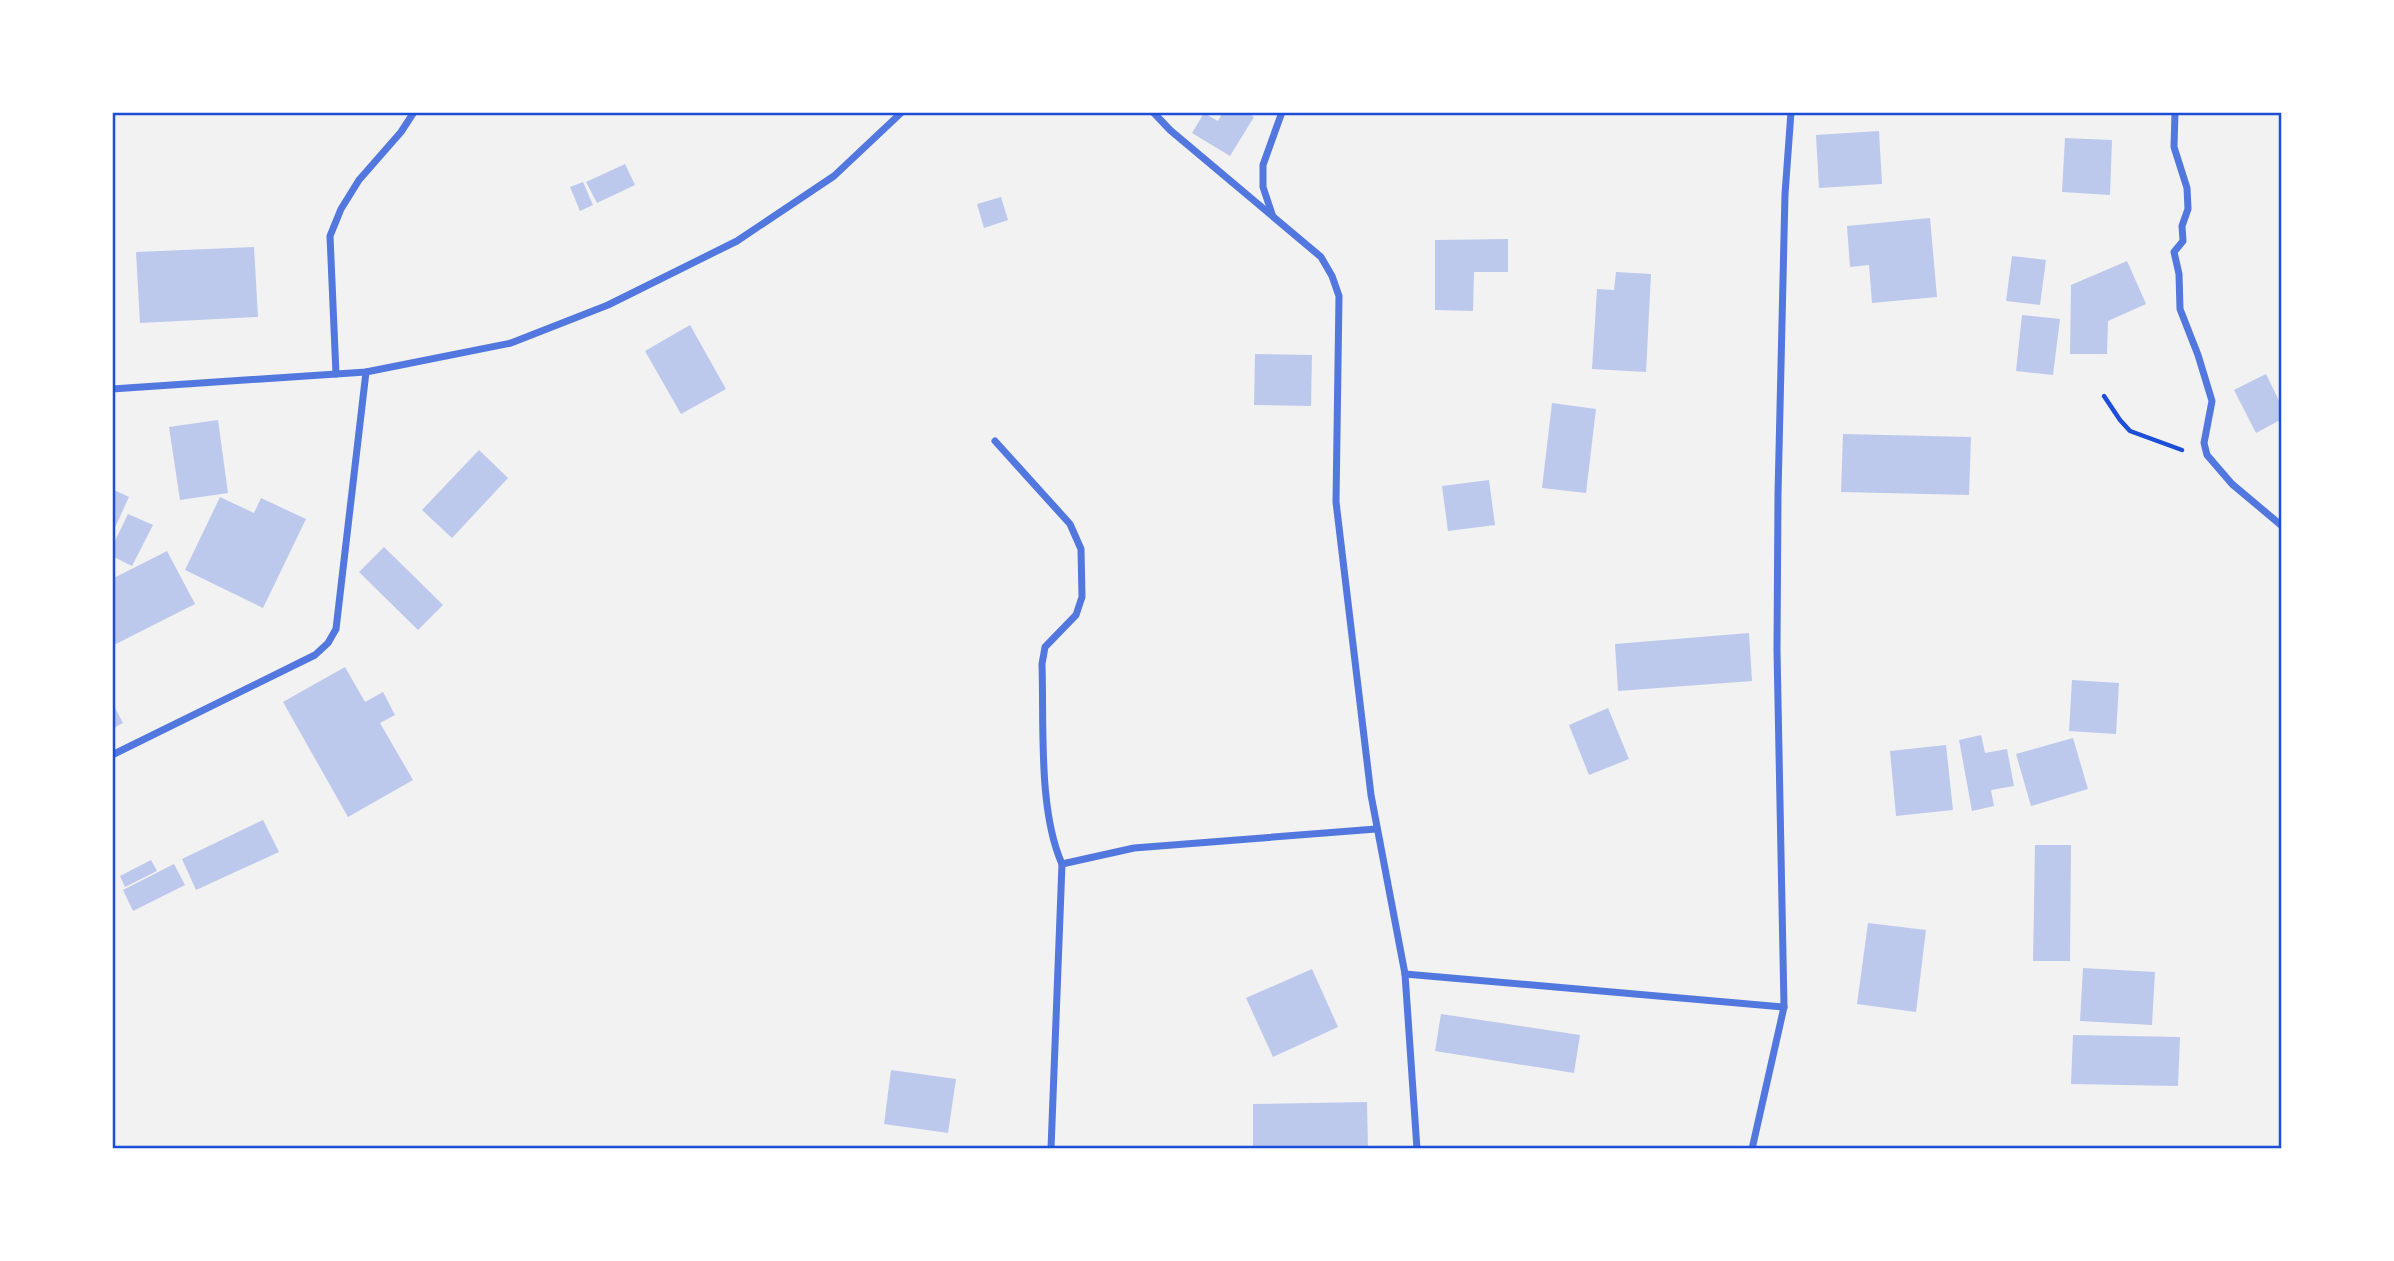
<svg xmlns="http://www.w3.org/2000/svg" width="2394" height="1261" viewBox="0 0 2394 1261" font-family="'Space Grotesk',sans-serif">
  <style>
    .building { fill: #bdc9ec }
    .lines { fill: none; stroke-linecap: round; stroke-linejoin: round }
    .path { stroke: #1d4ed8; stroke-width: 4.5 }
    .minor { stroke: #5277de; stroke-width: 7 }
    .neatline { fill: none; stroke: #1d4ed8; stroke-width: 2.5 }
  </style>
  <rect width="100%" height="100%" fill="#f2f2f2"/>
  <g class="building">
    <path d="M1223 112H1246L1254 117 1230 156 1192 133 1204 113 1218 121Z"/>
    <path d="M1879 131 1882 184 1819 188 1816 135Z"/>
    <path d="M2065 138 2112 140 2110 195 2062 192Z"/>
    <path d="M625 164 635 185 597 203 586 182Z"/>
    <path d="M583 182 593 205 580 211 570 187Z"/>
    <path d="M1001 197 1008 220 984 228 977 204Z"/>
    <path d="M1930 218 1937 297 1872 303 1869 265 1850 267 1847 226Z"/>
    <path d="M1508 239V272H1474L1473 311 1435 310V240Z"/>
    <path d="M254 247 258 317 140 323 136 252Z"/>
    <path d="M2012 256 2046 260 2040 305 2006 301Z"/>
    <path d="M2127 261 2146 304 2108 321 2107 354H2070L2071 285Z"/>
    <path d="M1616 272 1651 274 1646 372 1592 369 1597 289 1614 290Z"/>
    <path d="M2022 315 2060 319 2053 375 2016 371Z"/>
    <path d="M690 325 726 389 681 414 645 351Z"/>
    <path d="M1255 354 1312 355 1311 406 1254 405Z"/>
    <path d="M2266 374 2282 407V419L2256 433 2234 390Z"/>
    <path d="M1552 403 1596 409 1586 493 1542 488Z"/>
    <path d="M218 420 228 493 180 500 169 427Z"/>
    <path d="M1843 434 1971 437 1969 495 1841 492Z"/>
    <path d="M479 450 508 478 452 538 422 510Z"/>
    <path d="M1489 480 1495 525 1448 531 1442 486Z"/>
    <path d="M112 489 129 497 112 534Z"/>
    <path d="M220 497 254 513 261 498 306 519 263 608 185 570Z"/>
    <path d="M128 514 153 525 132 566 112 556V547Z"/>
    <path d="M384 547 443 605 418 630 359 572Z"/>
    <path d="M167 551 195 604 112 646V579Z"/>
    <path d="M1749 633 1752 681 1618 691 1615 644Z"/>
    <path d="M345 667 365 702 383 692 395 715 380 723 413 780 348 817 283 702Z"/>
    <path d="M2072 680 2119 683 2116 734 2069 731Z"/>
    <path d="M112 702 123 723 112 729Z"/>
    <path d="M1608 708 1629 759 1589 775 1569 725Z"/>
    <path d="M1981 735 1985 753 2007 749 2014 786 1991 790 1994 806 1972 811 1959 740Z"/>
    <path d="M2073 738 2088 789 2031 806 2016 754Z"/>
    <path d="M1946 745 1953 810 1896 816 1890 751Z"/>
    <path d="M263 820 279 852 196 890 182 859Z"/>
    <path d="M2035 845H2071L2070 961H2033Z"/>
    <path d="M151 860 157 871 125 887 120 876Z"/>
    <path d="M174 864 185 885 133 911 123 890Z"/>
    <path d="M1868 923 1926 930 1916 1012 1857 1004Z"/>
    <path d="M2083 968 2155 972 2152 1025 2080 1021Z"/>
    <path d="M1312 969 1338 1027 1273 1057 1246 998Z"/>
    <path d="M1441 1014 1580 1035 1574 1073 1435 1051Z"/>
    <path d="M2073 1035 2180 1037 2178 1086 2071 1084Z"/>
    <path d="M891 1070 956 1079 948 1133 884 1124Z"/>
    <path d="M1367 1102 1368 1149H1253V1104Z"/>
  </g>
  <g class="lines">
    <path class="path" d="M2104 396 2120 420 2130 431 2182 450"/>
    <g class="minor">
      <path d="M1153 112 1170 130 1321 257 1332 276 1339 296 1336 502 1371 795 1405 974 1417 1149"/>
      <path d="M2175 112 2174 147 2187 188 2188 209 2182 226 2183 241 2174 252 2179 274 2180 309 2198 355 2212 401 2204 443 2207 455 2232 484 2282 526"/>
      <path d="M1272 214 1263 187V165L1282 112"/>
      <path d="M336 374 330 236 341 209 359 180 401 132 414 112"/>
      <path d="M112 389 366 372 511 343 608 305 737 241 834 176 902 112"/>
      <path d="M995 441 1070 524 1081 549 1082 597 1076 615 1045 647 1042 664C1044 724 1038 810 1062 864"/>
      <path d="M112 755 315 655 328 643 336 629 366 372"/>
      <path d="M1405 974 1784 1007"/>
      <path d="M1051 1149 1062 864 1134 848 1376 829"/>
      <path d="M1752 1149 1784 1007 1777 650 1778 494 1785 194 1791 112"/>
    </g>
  </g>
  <rect width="2394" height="1261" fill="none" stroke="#ffffff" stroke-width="228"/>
  <rect x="114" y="114" width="2166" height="1033" class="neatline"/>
</svg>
